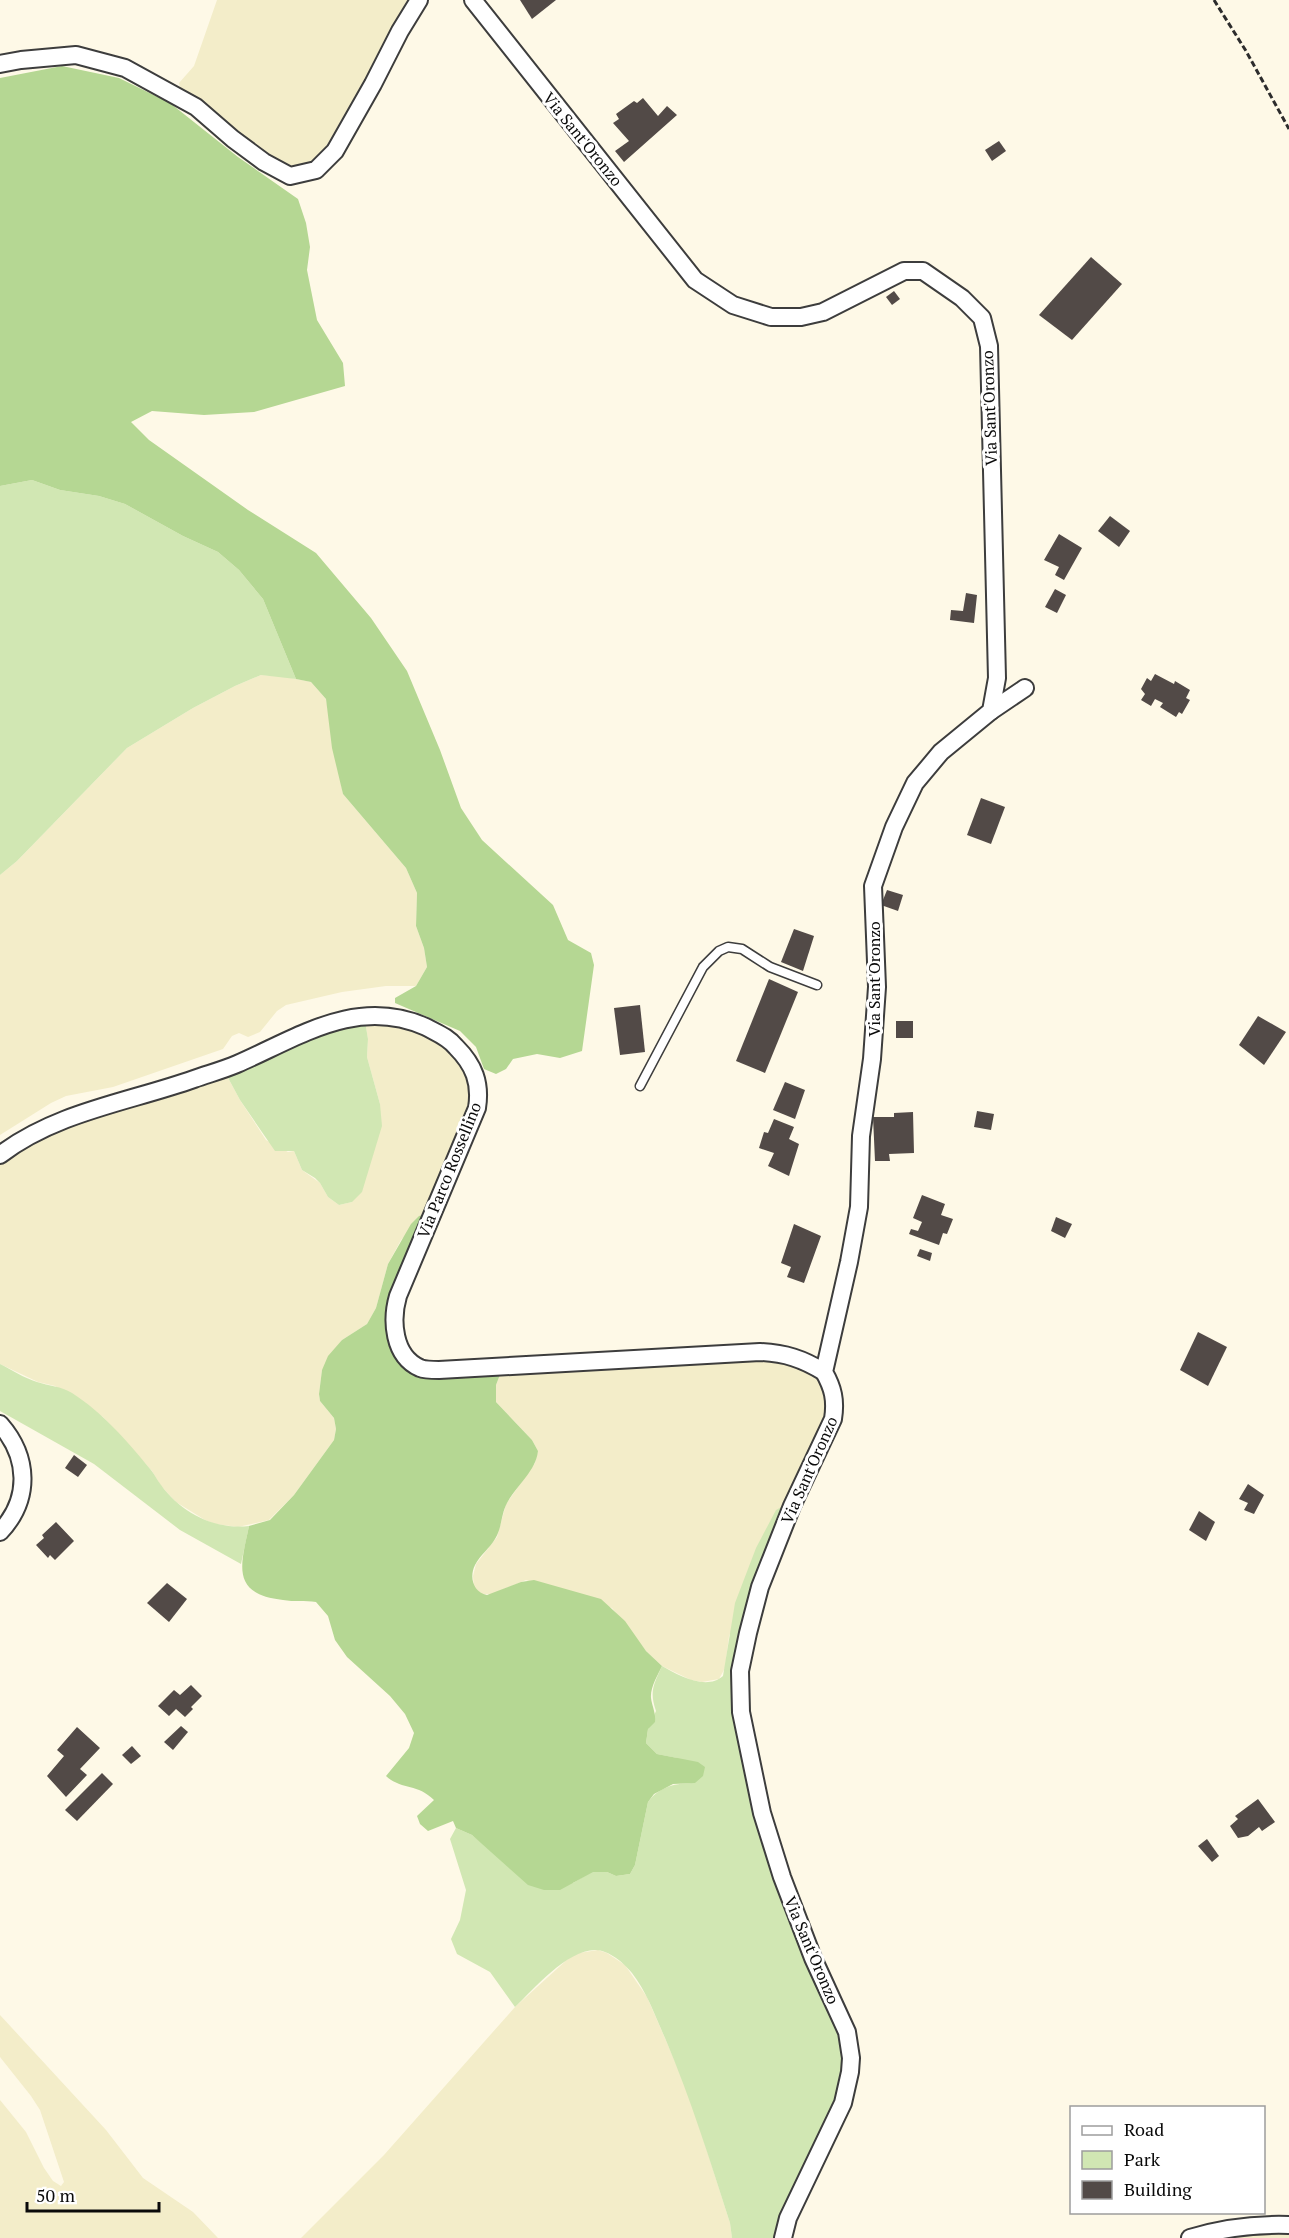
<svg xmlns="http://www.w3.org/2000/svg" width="1289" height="2238" viewBox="0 0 1289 2238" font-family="'PT Serif',serif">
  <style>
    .farmland { fill: #f3edc9 }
    .green { fill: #d1e7b3 }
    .forest { fill: #b5d793 }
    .building { fill: #524a47 }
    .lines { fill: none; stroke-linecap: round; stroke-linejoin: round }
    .lane-casing { stroke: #3d3d3d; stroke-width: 11 }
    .street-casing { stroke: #3d3d3d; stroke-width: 20 }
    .path { stroke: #2c2c2c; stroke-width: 3; stroke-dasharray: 6 3; stroke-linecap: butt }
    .lane { stroke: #fff; stroke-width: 8 }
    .street { stroke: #fff; stroke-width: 16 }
    .labels { text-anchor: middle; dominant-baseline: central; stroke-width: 6; stroke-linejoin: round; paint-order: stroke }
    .street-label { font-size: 16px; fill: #0a0a0a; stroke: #fff }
  </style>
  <rect width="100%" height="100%" fill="#fef9e7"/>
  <g class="farmland">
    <path d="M217 0H407L383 48 321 155 306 168 288 169 182 95 179 83 194 66Z"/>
    <path d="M261 675 281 676 311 682 326 699 343 794 406 868 417 893 416 926 424 948 427 967 416 986H386L342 992 286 1005 277 1011 260 1032 248 1037 239 1033 232 1036 223 1049 113 1087 66 1096 51 1103 0 1135V875L17 861 127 748 193 708 235 686Z"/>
    <path d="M365 1021 396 1022 441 1040 464 1063 474 1098 427 1214 401 1240 388 1264 376 1308 367 1324 342 1340 322 1370 319 1394 320 1401 334 1418 336 1429 334 1440 294 1495 269 1520 238 1527 215 1524 205 1520 176 1502 161 1486 152 1471 103 1417 55 1386 38 1382 0 1364V1161L55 1130 226 1074 240 1100 266 1140 288 1152 294 1151 302 1170 320 1183 328 1197 339 1205 352 1202 380 1104 367 1057 368 1039Z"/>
    <path d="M777 1358 821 1376 830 1408 729 1636 725 1668 719 1679 702 1682 691 1680 662 1666 646 1651 612 1608 526 1580 492 1594H482L474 1588 473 1576 476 1564 497 1537 506 1504 535 1463 538 1451 532 1440 496 1402V1385L501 1372Z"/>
    <path d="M598 1950 607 1953 625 1965 647 1997 688 2091 730 2223 732 2238H301L384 2155 515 2007 570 1957 579 1953Z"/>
    <path d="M0 2015 106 2130 143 2178 193 2212 218 2238H0V2100L26 2132 44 2168 53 2181 61 2186 64 2182 40 2110 31 2096 0 2057Z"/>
    <path d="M1289 2230V2238H1208Z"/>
  </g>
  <g class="green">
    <path d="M32 480 60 490 99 496 125 504 183 536 218 552 239 570 263 599 296 679 261 675 235 686 193 708 127 748 17 861 0 875V486Z"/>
    <path d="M365 1021 368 1039 367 1057 380 1104 382 1126 362 1192 352 1202 339 1205 328 1197 320 1183 315 1178 302 1170 294 1151H275L240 1100 226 1074 302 1039Z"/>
    <path d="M0 1364C12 1370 24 1378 37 1382 49 1386 61 1386 72 1393 102 1412 129 1443 151 1470 155 1475 157 1480 161 1485 181 1513 215 1530 249 1526L241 1564 180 1530 94 1464 0 1411Z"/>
    <path d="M787 1504 736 1713 844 2045 842 2085 777 2238H732L730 2223C710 2161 691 2099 665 2038 655 2016 647 1992 632 1973 624 1963 609 1950 595 1950 567 1950 534 1989 515 2007L490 1972 457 1954 451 1939 460 1920 466 1890 450 1839 456 1828 472 1835 488 1848 573 1883 593 1871 607 1872 616 1876 630 1874 635 1865 648 1802C660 1786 676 1783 695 1783L677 1758 657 1754 646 1743 648 1729 656 1711C649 1691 654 1684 662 1666 678 1675 706 1691 723 1676L735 1603 756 1548 776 1510Z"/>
  </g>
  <g class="forest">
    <path d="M62 66 119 78 170 103 238 157 298 199 306 223 310 247 307 270 317 320 343 363 345 386 254 412 204 415 152 411 131 422 149 440 248 510 316 553 371 618 407 671 440 750 461 808 482 840 553 905 568 940 591 953 594 965 582 1051 560 1058 537 1054 513 1059 506 1069 496 1074 484 1069 476 1047 460 1031 395 1003V998L416 986 427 967 424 948 416 926 417 893 406 868 343 794 332 748 326 699 311 682 296 679 263 599 239 570 218 552 183 536 125 504 99 496 60 490 32 480 0 486V78Z"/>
    <path d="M427 1214 393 1294 403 1362 501 1372 496 1385V1402L532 1440 538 1451C536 1471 516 1486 507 1503 501 1514 502 1528 495 1539 490 1548 480 1555 475 1565 469 1577 473 1592 487 1595L521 1582 534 1580 601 1599 625 1621 646 1651 662 1666C658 1675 650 1687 651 1698 652 1706 656 1713 655 1722L648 1729 646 1743 657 1754 698 1762 705 1767 703 1776 695 1783 673 1784 654 1794 648 1802 635 1865 630 1874 616 1876 607 1872H593L560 1890H544L528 1885 472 1835 456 1828 453 1821 428 1831 420 1824 417 1816 434 1800C417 1783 401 1790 386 1776L409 1748 414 1733 405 1714 390 1696 347 1657 335 1640 328 1616 316 1602C305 1600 294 1602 283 1600 230 1594 241 1565 249 1526L270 1520 294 1495 334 1440 336 1429 334 1418 320 1401 319 1394 322 1370 328 1356 342 1340 367 1324 376 1308 388 1264 411 1224 419 1216Z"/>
  </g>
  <g class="building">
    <path d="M520 0H556L532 19Z"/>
    <path d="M643 98 658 116 667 106 677 115 624 162 615 151 629 141 613 123 619 119 616 114 634 101 637 103Z"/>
    <path d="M999 141 1006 151 992 161 985 150Z"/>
    <path d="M1091 257 1122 284 1072 340 1039 315Z"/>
    <path d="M894 291 900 299 892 305 886 297Z"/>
    <path d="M1110 516 1130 531 1119 547 1098 531Z"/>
    <path d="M1059 534 1082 548 1064 580 1055 575 1059 567 1044 560Z"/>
    <path d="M1055 589 1066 595 1057 613 1045 607Z"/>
    <path d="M966 593 977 595 974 623 950 620 951 610 963 611Z"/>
    <path d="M1155 674 1174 684 1175 681 1190 690 1186 698 1190 700 1182 714 1179 712 1176 717 1160 707 1163 703 1155 699 1151 706 1141 700 1145 694 1141 689 1147 678 1151 681Z"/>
    <path d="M981 798 1005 807 991 844 967 835Z"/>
    <path d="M887 890 903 895 898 911 881 905Z"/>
    <path d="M794 929 814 936 803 971 781 962Z"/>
    <path d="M769 979 798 992 765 1073 736 1061Z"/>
    <path d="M640 1005 645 1052 620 1055 614 1008Z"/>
    <path d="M1258 1016 1286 1032 1264 1065 1239 1045Z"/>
    <rect x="896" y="1021" width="17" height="17"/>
    <path d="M785 1082 805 1090 795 1119 773 1110Z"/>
    <path d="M977 1111 994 1114 991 1130 974 1127Z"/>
    <path d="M913 1112 914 1153 889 1154 890 1161H875L873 1117H894V1113Z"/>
    <path d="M774 1119 794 1127 789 1139 799 1144 789 1176 768 1166 774 1153 759 1148 764 1132 768 1133Z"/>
    <path d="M922 1195 945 1204 941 1215 953 1219 947 1234 943 1233 939 1245 909 1234 911 1229 918 1231 922 1222 913 1218Z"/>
    <path d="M1056 1217 1072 1224 1065 1238 1051 1231Z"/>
    <path d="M794 1224 821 1236 804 1283 787 1277 791 1267 781 1263Z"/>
    <path d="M920 1249 932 1253 930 1261 917 1256Z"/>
    <path d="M1198 1332 1227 1347 1208 1386 1180 1370Z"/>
    <path d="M74 1455 87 1465 78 1477 65 1468Z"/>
    <path d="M1248 1484 1264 1495 1254 1514 1244 1510 1248 1503 1239 1499Z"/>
    <path d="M1199 1511 1215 1522 1206 1541 1189 1530Z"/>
    <path d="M56 1522 74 1541 55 1560 50 1555 48 1558 36 1545 44 1538 42 1535Z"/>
    <path d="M167 1583 187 1599 169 1622 147 1603Z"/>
    <path d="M191 1685 202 1696 191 1707 193 1709 185 1717 176 1709 169 1716 158 1706 174 1690 180 1695Z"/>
    <path d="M181 1726 188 1732 173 1750 164 1742Z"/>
    <path d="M77 1727 100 1748 80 1769 87 1775 66 1797 47 1776 64 1756 57 1750Z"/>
    <path d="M132 1746 141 1756 131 1764 122 1755Z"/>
    <path d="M102 1773 113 1784 77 1821 65 1810Z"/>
    <path d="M1258 1799 1275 1822 1262 1831 1259 1827 1248 1836 1238 1838 1230 1826 1238 1819 1235 1816Z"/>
    <path d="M1207 1839 1219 1856 1212 1862 1198 1846Z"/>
  </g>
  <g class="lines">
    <g class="lane-casing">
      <path id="lane" d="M640 1086 703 967 719 951 728 947 742 949 770 967 817 985"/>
    </g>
    <g class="street-casing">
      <g id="street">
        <path d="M473 0 695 280 733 305 771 317H801L823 312 904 271H923L962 298 982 318 989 346 997 678 991 711 941 752 915 783 894 827 873 886 877 987 872 1059 861 1136 859 1207 849 1262 824 1372C833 1388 836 1400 833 1419L792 1506 760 1587 748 1633 740 1671 741 1712 762 1813 782 1877 813 1958 847 2032 851 2058 850 2072 843 2103 788 2218 783 2238"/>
        <path d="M0 64 21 60 76 55 125 68 196 107 233 139 264 162 290 176 316 170 335 151 373 84 400 31 419 0"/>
        <path d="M991 711 1025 688"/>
        <path d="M0 1155C56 1112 129 1102 194 1079 208 1074 223 1070 237 1064 299 1037 357 996 426 1027 437 1033 448 1037 456 1047 474 1065 481 1083 477 1108L398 1296C391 1320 393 1356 420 1368 425 1370 432 1370 439 1370L760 1352C785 1353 803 1359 824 1372"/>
        <path d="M0 1424C29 1457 31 1499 0 1532"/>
        <path d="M1190 2238C1222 2228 1256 2224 1289 2225"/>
      </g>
    </g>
    <path class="path" d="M1214 0 1246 51 1289 129"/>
    <use href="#lane" class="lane"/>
    <use href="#street" class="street"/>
  </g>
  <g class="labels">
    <g class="street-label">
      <text transform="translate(583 139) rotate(51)">Via Sant'Oronzo</text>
      <text transform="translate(989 408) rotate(-92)">Via Sant'Oronzo</text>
      <text transform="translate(874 979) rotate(-90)">Via Sant'Oronzo</text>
      <text transform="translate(449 1170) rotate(-68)">Via Parco Rossellino</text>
      <text transform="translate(809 1470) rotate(-66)">Via Sant'Oronzo</text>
      <text transform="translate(812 1950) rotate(67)">Via Sant'Oronzo</text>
    </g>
  </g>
  <rect x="1070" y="2106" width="195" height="108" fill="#ffffff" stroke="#9d9d9d" stroke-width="1.5"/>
  <rect x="1082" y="2126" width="30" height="9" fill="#ffffff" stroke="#9d9d9d" stroke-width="1.5"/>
  <text x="1124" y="2136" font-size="18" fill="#0a0a0a">Road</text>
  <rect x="1082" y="2151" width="30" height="18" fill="#d1e7b3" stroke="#9d9d9d" stroke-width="1.5"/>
  <text x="1124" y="2166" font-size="18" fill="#0a0a0a">Park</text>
  <rect x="1082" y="2181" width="30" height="18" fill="#524a47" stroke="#9d9d9d" stroke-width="1.5"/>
  <text x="1124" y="2196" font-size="18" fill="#0a0a0a">Building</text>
  <path d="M27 2202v9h132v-9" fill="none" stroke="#0a0a0a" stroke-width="3"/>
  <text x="36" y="2202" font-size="18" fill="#0a0a0a" stroke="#ffffff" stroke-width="4.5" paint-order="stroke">50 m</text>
</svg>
